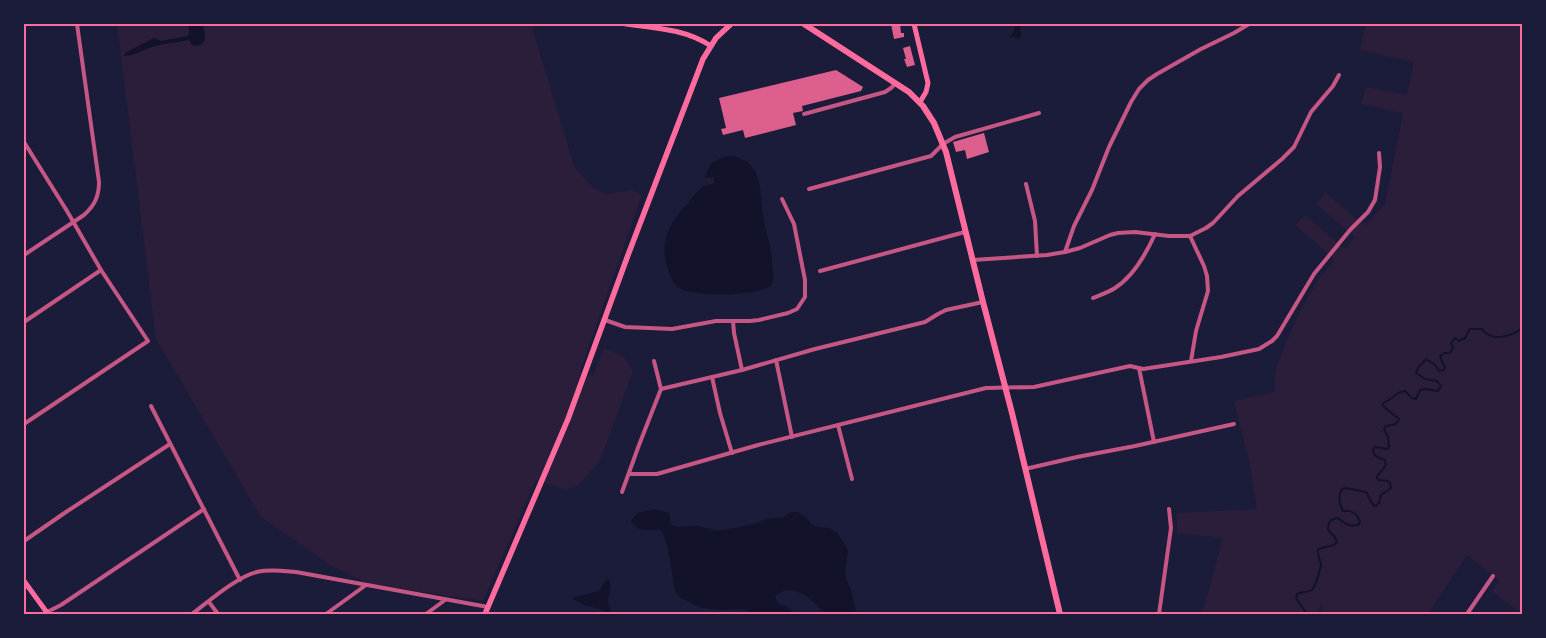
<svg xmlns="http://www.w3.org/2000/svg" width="1546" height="638" viewBox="0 0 1546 638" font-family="Rubik,sans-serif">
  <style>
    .green { fill: #2a1e3b }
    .water { fill: #12122b }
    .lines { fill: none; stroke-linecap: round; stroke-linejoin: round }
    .stream { stroke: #12122b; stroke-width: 2 }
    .building { fill: #dd5f8e }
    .minor { stroke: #c65784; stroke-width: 4 }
    .secondary { stroke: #ff6b9d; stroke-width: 5 }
    .primary { stroke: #ff6b9d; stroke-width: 5.5 }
    .trunk { stroke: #ff6b9d; stroke-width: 6 }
    .neatline { fill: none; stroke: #ff6b9d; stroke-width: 2 }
  </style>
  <rect width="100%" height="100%" fill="#1b1b3a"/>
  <g class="green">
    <path d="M117 24H531L574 166 591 186 606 194 633 190 642 195 580 372 593 376 604 348 623 356 633 371 600 461 579 485 565 490 536 480 483 601 370 584 330 565 261 517 156 339Z"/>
    <path d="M1366 24H1522V614L1492 591 1499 580 1467 555 1428 614H1321L1323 602 1315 614H1202L1223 538 1177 533V513L1257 509 1249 461 1234 401 1275 392V374L1278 362 1297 317 1319 278 1335 260 1295 225 1305 215 1345 249 1355 237 1316 204 1326 193 1365 226 1385 204 1403 113 1361 104 1366 87 1407 95 1414 62 1360 50Z"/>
  </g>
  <g class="water">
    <path d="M188 24H203C204 34 209 43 197 46L192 45 189 40C176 43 164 43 152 47 142 50 134 56 124 56L125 53 154 38 161 41 188 36 189 31Z"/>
    <path d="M1016 24 1021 25V37L1019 39 1014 37 1011 38 1009 37 1012 35Z"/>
    <path d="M728 156C739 156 751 162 756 173 762 187 761 206 764 221 766 235 772 247 772 262 772 270 775 276 772 284 766 295 711 296 699 293 693 292 687 293 681 289 675 286 672 280 670 274 657 246 668 224 688 203 692 198 696 192 701 188 704 185 710 185 714 183V177L705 178C711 162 712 161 728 156Z"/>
    <path d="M654 509 669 513 671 525 679 527 698 526 718 531 755 524 766 519 784 517 789 513 797 512 808 519 811 524 817 527 829 528 838 534 848 550 845 571 846 579 852 592 855 609 860 614H824C814 599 792 581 775 596 778 607 781 603 789 608 791 610 793 612 794 614H752L744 609 721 610 702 608 681 598 675 591 668 548 662 531C651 527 641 536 631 521L638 513Z"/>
    <path d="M608 579C615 589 603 598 611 610L609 613 594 607 584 605 573 599 574 597 599 591 605 581Z"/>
  </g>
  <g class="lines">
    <path class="stream" d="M1307 614 1296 598 1297 594C1302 591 1307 593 1312 590 1315 588 1321 567 1321 564 1319 558 1317 555 1318 549L1334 545 1337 542 1334 536 1328 530C1328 523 1330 519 1338 518 1344 523 1350 528 1359 524L1360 522 1357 515 1350 511H1343C1339 504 1338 496 1342 489L1346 488 1366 492 1373 505 1375 506 1379 503 1381 495 1391 488 1390 483 1388 481 1378 480 1377 477C1379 470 1388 469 1385 460 1379 458 1374 457 1373 450L1375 447 1387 449 1389 447 1388 437 1384 429 1386 426 1396 424 1399 419 1383 406 1382 404 1392 398 1398 393 1405 391 1412 398 1416 399 1420 390 1425 389 1438 391 1441 386 1437 381 1425 379 1416 373 1418 368 1426 359 1435 365 1439 371 1444 370 1445 367 1442 362 1440 356 1445 353H1450L1453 348 1451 343 1455 338 1459 341 1465 338 1470 329H1482C1491 342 1510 337 1521 329L1522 330"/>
  </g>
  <g class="building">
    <path d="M891 24H900L901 33H904V37L894 39Z"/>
    <path d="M910 46 915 65 907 67 904 59H906L903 48Z"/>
    <path d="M836 70 863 87 861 91 802 106 803 111 793 113 796 125 745 138 743 130 723 135 721 129 726 128 719 98Z"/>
    <path d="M984 133 989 152 967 159 965 150 956 152 953 142Z"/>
  </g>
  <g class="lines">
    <g class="minor">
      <path d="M804 114 885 92 891 88 896 83"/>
      <path d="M24 142 67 211 101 270 148 341 24 424"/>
      <path d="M1026 184 1035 221 1037 256"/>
      <path d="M809 189 931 156 943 144 955 137 1039 113"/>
      <path d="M1190 236 1204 266 1207 276 1208 291 1196 331 1191 361"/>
      <path d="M1065 252 1080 248 1110 235 1118 233 1135 232 1169 236H1190L1206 228 1213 223 1238 196 1282 159 1294 147 1311 112 1333 86 1339 75"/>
      <path d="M24 255 84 215C95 205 99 196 99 182L77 24"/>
      <path d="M973 260 1047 255 1065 252 1074 226 1092 190 1109 147 1131 102 1139 89 1148 80 1157 74 1201 49 1234 33 1249 24"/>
      <path d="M820 271 965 232"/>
      <path d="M1093 298C1100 295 1109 292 1115 288 1134 276 1146 254 1155 234"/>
      <path d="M605 320 625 327 672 329 716 321H750L759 320 788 313 797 309 805 297V280L794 224 782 199"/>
      <path d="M733 321 734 333 742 370"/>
      <path d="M24 322 101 270"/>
      <path d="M776 360 792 437"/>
      <path d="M1139 368 1154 442"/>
      <path d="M712 377 720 413 732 453"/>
      <path d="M661 389 742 370 815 349 925 322 938 314 946 310 983 302"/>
      <path d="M151 406 240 580"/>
      <path d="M838 425 852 479"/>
      <path d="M1025 469 1077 457 1135 446 1234 424"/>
      <path d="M629 474H657L758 445 986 388 1034 387 1130 366 1143 369 1221 357 1259 349 1272 341 1277 336 1314 274 1350 230 1368 212 1375 200 1380 167 1379 153"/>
      <path d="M622 492 639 445 661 389 654 361"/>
      <path d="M24 541 66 512 170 444"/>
      <path d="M209 602 218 614"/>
      <path d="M47 612 61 605 204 509"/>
      <path d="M192 614C208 602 238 576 257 572 270 569 283 571 296 572L488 607"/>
      <path d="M326 614 366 585"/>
      <path d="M426 614 445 600"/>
      <path d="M1159 614 1171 528 1169 509"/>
      <path d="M1467 614 1493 576"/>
    </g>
    <g class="secondary">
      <path d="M626 24C656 28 685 29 711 46"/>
      <path d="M914 24 928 83 926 92 920 102"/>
      <path d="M24 581 48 614"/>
    </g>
    <path class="primary" d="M485 614 568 419 628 255 703 59 716 38 731 24"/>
    <path class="trunk" d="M804 24 909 92 923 106 934 123 946 152 983 302 1012 413 1060 614"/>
  </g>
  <rect width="1546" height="638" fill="none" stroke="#1b1b3a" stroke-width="50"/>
  <rect x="25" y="25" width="1496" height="588" class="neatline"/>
</svg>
